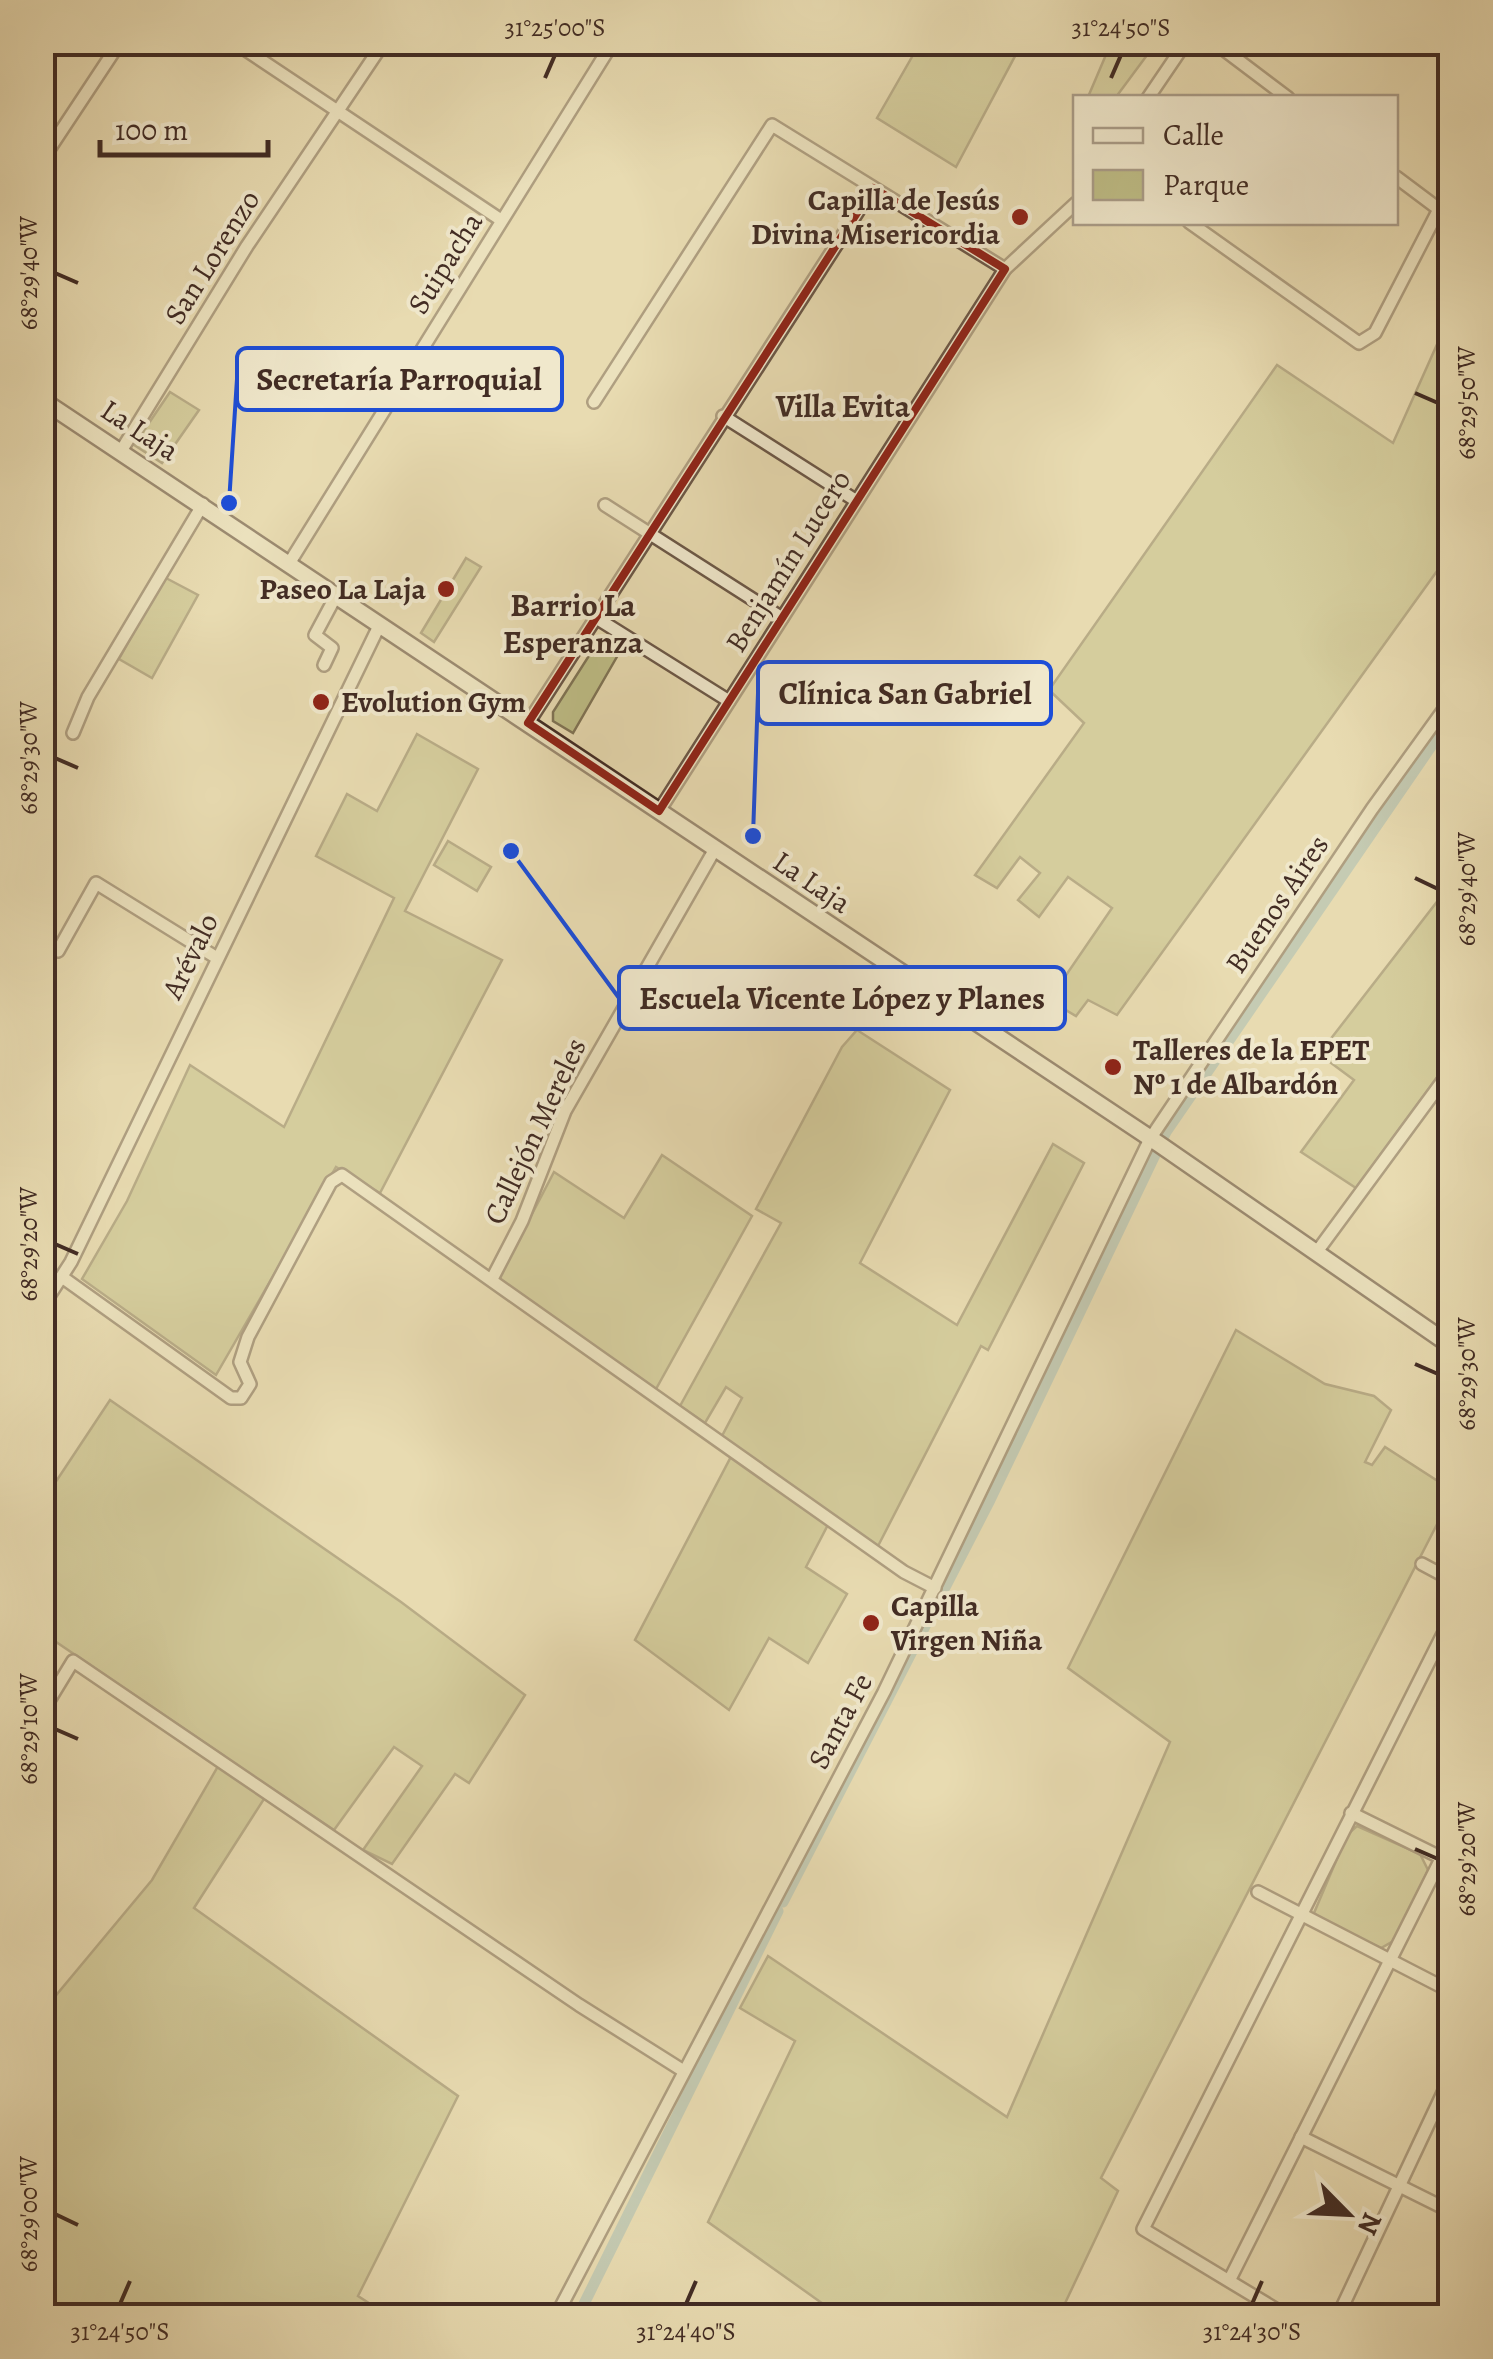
<svg xmlns="http://www.w3.org/2000/svg" width="1493" height="2359" viewBox="0 0 1493 2359" font-family="Alegreya,serif">
  <style>
    .green { fill: #bebd86; stroke: #807455; stroke-width: 2.5 }
    .lines { fill: none; stroke-linecap: round; stroke-linejoin: round }
    .canal { stroke: #9bb8b6; stroke-width: 11 }
    .minor-casing { stroke: #6c5847; stroke-width: 16 }
    .secondary-casing { stroke: #422c24; stroke-width: 20 }
    .minor { stroke: #f0e8cc; stroke-width: 11 }
    .secondary { stroke: #f0e8cc; stroke-width: 15 }
    .marked { fill: none; stroke: #8f2418; stroke-width: 8; stroke-linejoin: round }
    .ticks { fill: none; stroke: #422c24; stroke-width: 4 }
    .poi-dot { fill: #8f2418; stroke: #f0e8cc; stroke-width: 4 }
    .labels { text-anchor: middle; dominant-baseline: central; stroke-width: 8; stroke-linejoin: round; paint-order: stroke }
    .poi-label { font-size: 30px; font-weight: bold; fill: #422c24; stroke: #f0e8cc; text-anchor: start }
    .street-label { font-size: 30px; fill: #422c24; stroke: #f0e8cc }
    .neighbourhood-label { font-size: 32px; font-weight: bold; fill: #422c24; stroke: #f0e8cc }
    .leader { fill: none; stroke: #1d4ed8; stroke-width: 4 }
    .callout-dot { fill: #1d4ed8; stroke: #f0e8cc; stroke-width: 4 }
    .callout { fill: #f0e8cc; stroke: #1d4ed8; stroke-width: 4 }
    .callout-label { font-size: 32px; text-anchor: middle; font-weight: bold; fill: #422c24 }
    .neatline { fill: none; stroke: #422c24; stroke-width: 4 }
    .ticks-label { font-size: 25px; text-anchor: middle; fill: #422c24 }
  </style>
  <rect width="100%" height="100%" fill="#e8dbb1"/>
  <filter id="stains"><feTurbulence type="fractalNoise" baseFrequency=".002" numOctaves="4"/><feColorMatrix values="0 0 0 0 .2 0 0 0 0 .09 0 0 0 0 .02 0 0 0 .5 -.17"/></filter>
  <radialGradient id="worn" r=".72"><stop offset=".6" stop-color="#630" stop-opacity="0"/><stop offset="1" stop-color="#630" stop-opacity=".3"/></radialGradient>
  <g class="green">
    <path d="M920 43H1022L956 167 877 118Z"/>
    <path d="M1111 43H1156L1116 97H1088Z"/>
    <path d="M1439 340 1450 348V553L1117 1015 1088 1000 1076 1016 1049 1000 1112 908 1068 877 1039 917 1018 900 1040 873 1020 857 997 888 975 875 1084 723 1049 690 1277 365 1393 443Z"/>
    <path d="M170 392 199 410 162 463 134 445Z"/>
    <path d="M466 558 481 567 434 642 421 633Z"/>
    <path d="M164 577 198 595 152 678 119 659Z"/>
    <path d="M599 640 622 648 573 733 553 721V712Z"/>
    <path d="M417 734 478 769 405 911 502 960 380 1193 336 1167 216 1375 82 1279 127 1201 190 1065 284 1127 394 898 316 856 347 794 377 811Z"/>
    <path d="M448 841 491 867 477 891 434 865Z"/>
    <path d="M1450 885V1060L1356 1188 1301 1152 1354 1080 1319 1054Z"/>
    <path d="M857 1030 950 1090 860 1263 957 1325 1053 1144 1084 1163 988 1350 981 1346 877 1548 832 1517 806 1567 847 1594 808 1663 769 1638 729 1710 635 1640 736 1447 722 1436 742 1398 726 1387 705 1423 680 1406 781 1223 756 1209 842 1047Z"/>
    <path d="M662 1155 752 1216 656 1389 498 1279 554 1172 624 1218Z"/>
    <path d="M1236 1330 1325 1384 1374 1396 1391 1410 1365 1462 1372 1465 1385 1447 1450 1489V1499L1101 2178 1118 2191 1059 2316H840L708 2222 795 2041 740 2008 768 1956 1007 2117 1170 1742 1068 1668Z"/>
    <path d="M110 1400 401 1602 525 1695 469 1783 455 1774 392 1864 363 1850 422 1766 394 1747 334 1830 271 1788 194 1908 458 2096 358 2296 389 2316H43V2011L152 1880 224 1756 43 1633 42 1471 57 1480Z"/>
    <path d="M1357 1826 1420 1854 1428 1870 1395 1940 1381 1948 1322 1921 1314 1913 1347 1835Z"/>
  </g>
  <g class="lines">
    <g class="canal">
      <path d="M783 1902 990 1500 1166 1132 1450 719"/>
      <path d="M578 2316 778 1911"/>
    </g>
    <g class="minor-casing">
      <g id="minor">
        <path d="M234 42 501 220"/>
        <path d="M1214 42 1288 98"/>
        <path d="M1148 98 1186 42"/>
        <path d="M42 160 120 42"/>
        <path d="M1396 177 1440 210"/>
        <path d="M1189 222 1359 343 1375 333 1450 188"/>
        <path d="M594 402 772 125 1005 269"/>
        <path d="M723 416 855 500"/>
        <path d="M121 451 247 246 384 42"/>
        <path d="M605 505 782 618"/>
        <path d="M290 562 613 42"/>
        <path d="M598 619 729 701"/>
        <path d="M324 665 332 648 315 635 337 594"/>
        <path d="M528 723 873 188"/>
        <path d="M73 733 88 697 203 504"/>
        <path d="M659 811 1005 269 1076 203"/>
        <path d="M42 942 58 951 96 883 217 958"/>
        <path d="M1316 1253 1450 1071"/>
        <path d="M62 1277 231 1398H241L250 1384 240 1362 248 1337 331 1182 342 1175 904 1572 935 1588"/>
        <path d="M492 1279 522 1221 565 1111 715 849"/>
        <path d="M42 1307 71 1262 380 624"/>
        <path d="M1422 1564 1450 1579"/>
        <path d="M42 1712 73 1661 579 2005 682 2070"/>
        <path d="M1351 1813 1450 1862"/>
        <path d="M1258 1892 1450 1991"/>
        <path d="M1301 2137 1442 2207"/>
        <path d="M1230 2279 1450 1841"/>
        <path d="M556 2316 884 1692 1150 1139 1372 809 1450 701"/>
        <path d="M1287 2316 1143 2229 1450 1620"/>
        <path d="M1338 2316 1450 2078"/>
      </g>
    </g>
    <g class="secondary-casing">
      <path id="secondary" d="M42 400 1159 1144 1450 1345"/>
    </g>
    <use href="#minor" class="minor"/>
    <use href="#secondary" class="secondary"/>
  </g>
  <path d="M0 0H1493V2359H0ZM873 188 1005 269 659 811 528 723Z" fill="#e8dbb1" fill-opacity=".55" fill-rule="evenodd"/>
  <path class="marked" d="M873 188 1005 269 659 811 528 723Z"/>
  <path class="ticks" d="M545 78 555 55M1111 78 1121 55M55 273 78 283M1415 393 1438 403M55 758 78 768M1415 878 1438 889M55 1244 78 1254M1415 1364 1438 1374M55 1729 78 1739M1415 1849 1438 1859M55 2214 78 2225M120 2304 130 2281M686 2304 696 2281M1252 2304 1262 2281"/>
  <g class="poi-dot">
    <circle cx="1020" cy="217" r="10"/>
    <circle cx="446" cy="589" r="10"/>
    <circle cx="321" cy="702" r="10"/>
    <circle cx="1113" cy="1067" r="10"/>
    <circle cx="871" cy="1623" r="10"/>
  </g>
  <g class="labels">
    <g class="poi-label">
      <text x="1000" y="200" text-anchor="end">Capilla de Jesús<tspan x="1000" dy="34">Divina Misericordia</tspan></text>
      <text x="426" y="589" text-anchor="end">Paseo La Laja</text>
      <text x="341" y="702">Evolution Gym</text>
      <text x="1133" y="1050">Talleres de la EPET<tspan x="1133" dy="34">Nº 1 de Albardón</tspan></text>
      <text x="891" y="1606">Capilla<tspan x="891" dy="34">Virgen Niña</tspan></text>
    </g>
    <g class="street-label">
      <text transform="translate(212 257) rotate(-58)">San Lorenzo</text>
      <text transform="translate(445 263) rotate(-58)">Suipacha</text>
      <text transform="translate(140 430) rotate(33)">La Laja</text>
      <text transform="translate(788 561) rotate(-58)">Benjamín Lucero</text>
      <text transform="translate(812 882) rotate(34)">La Laja</text>
      <text transform="translate(1277 904) rotate(-56)">Buenos Aires</text>
      <text transform="translate(190 956) rotate(-64)">Arévalo</text>
      <text transform="translate(535 1131) rotate(-65)">Callejón Mereles</text>
      <text transform="translate(840 1721) rotate(-62)">Santa Fe</text>
    </g>
    <g class="neighbourhood-label">
      <text x="843" y="406">Villa Evita</text>
      <text x="573" y="605">Barrio La<tspan x="573" dy="37">Esperanza</tspan></text>
    </g>
  </g>
  <path class="leader" d="M229 503L237 379M753 836L758 693M511 851L619 998"/>
  <g class="callout-dot">
    <circle cx="229" cy="503" r="10"/>
    <circle cx="753" cy="836" r="10"/>
    <circle cx="511" cy="851" r="10"/>
  </g>
  <g class="callout">
    <rect x="237" y="348" width="325" height="62" rx="10"/>
    <rect x="758" y="662" width="293" height="62" rx="10"/>
    <rect x="619" y="967" width="446" height="62" rx="10"/>
  </g>
  <g class="callout-label">
    <text x="399" y="390">Secretaría Parroquial</text>
    <text x="905" y="704">Clínica San Gabriel</text>
    <text x="842" y="1009">Escuela Vicente López y Planes</text>
  </g>
  <rect width="1493" height="2359" fill="none" stroke="#e8dbb1" stroke-width="110"/>
  <rect x="1073" y="95" width="325" height="130" fill="#f0e8cc" stroke="#aa9d89" stroke-width="2.5"/>
  <rect x="1093" y="128" width="50" height="15" fill="#f0e8cc" stroke="#aa9d89" stroke-width="2.5"/>
  <text x="1163" y="145" font-size="30" fill="#422c24">Calle</text>
  <rect x="1093" y="170" width="50" height="30" fill="#bebd86" stroke="#aa9d89" stroke-width="2.5"/>
  <text x="1163" y="195" font-size="30" fill="#422c24">Parque</text>
  <g transform="translate(1348 2214) rotate(114)" stroke="#f0e8cc" stroke-width="8" paint-order="stroke">
  <path d="M0-8L18 38L0 25L-18 38Z" fill="#422c24"/>
  <text y="-15" font-size="28" font-weight="bold" text-anchor="middle" fill="#422c24">N</text>
  </g>
  <path d="M100 140v15h168v-15" fill="none" stroke="#422c24" stroke-width="5"/>
  <text x="115" y="140" font-size="30" fill="#422c24" stroke="#f0e8cc" stroke-width="8" paint-order="stroke">100 m</text>
  <rect x="55" y="55" width="1383" height="2249" class="neatline"/>
  <g class="ticks-label">
    <text x="555" y="36">31°25'00"S</text>
    <text x="1121" y="36">31°24'50"S</text>
    <text transform="translate(28 273) rotate(-90)" y="9">68°29'40"W</text>
    <text transform="translate(1466 403) rotate(-90)" y="9">68°29'50"W</text>
    <text transform="translate(28 758) rotate(-90)" y="9">68°29'30"W</text>
    <text transform="translate(1466 889) rotate(-90)" y="9">68°29'40"W</text>
    <text transform="translate(28 1244) rotate(-90)" y="9">68°29'20"W</text>
    <text transform="translate(1466 1374) rotate(-90)" y="9">68°29'30"W</text>
    <text transform="translate(28 1729) rotate(-90)" y="9">68°29'10"W</text>
    <text transform="translate(1466 1859) rotate(-90)" y="9">68°29'20"W</text>
    <text transform="translate(28 2214) rotate(-90)" y="9">68°29'00"W</text>
    <text x="120" y="2340">31°24'50"S</text>
    <text x="686" y="2340">31°24'40"S</text>
    <text x="1252" y="2340">31°24'30"S</text>
  </g>
  <rect width="100%" height="100%" filter="url(#stains)"/>
  <rect width="100%" height="100%" fill="url(#worn)"/>
</svg>
